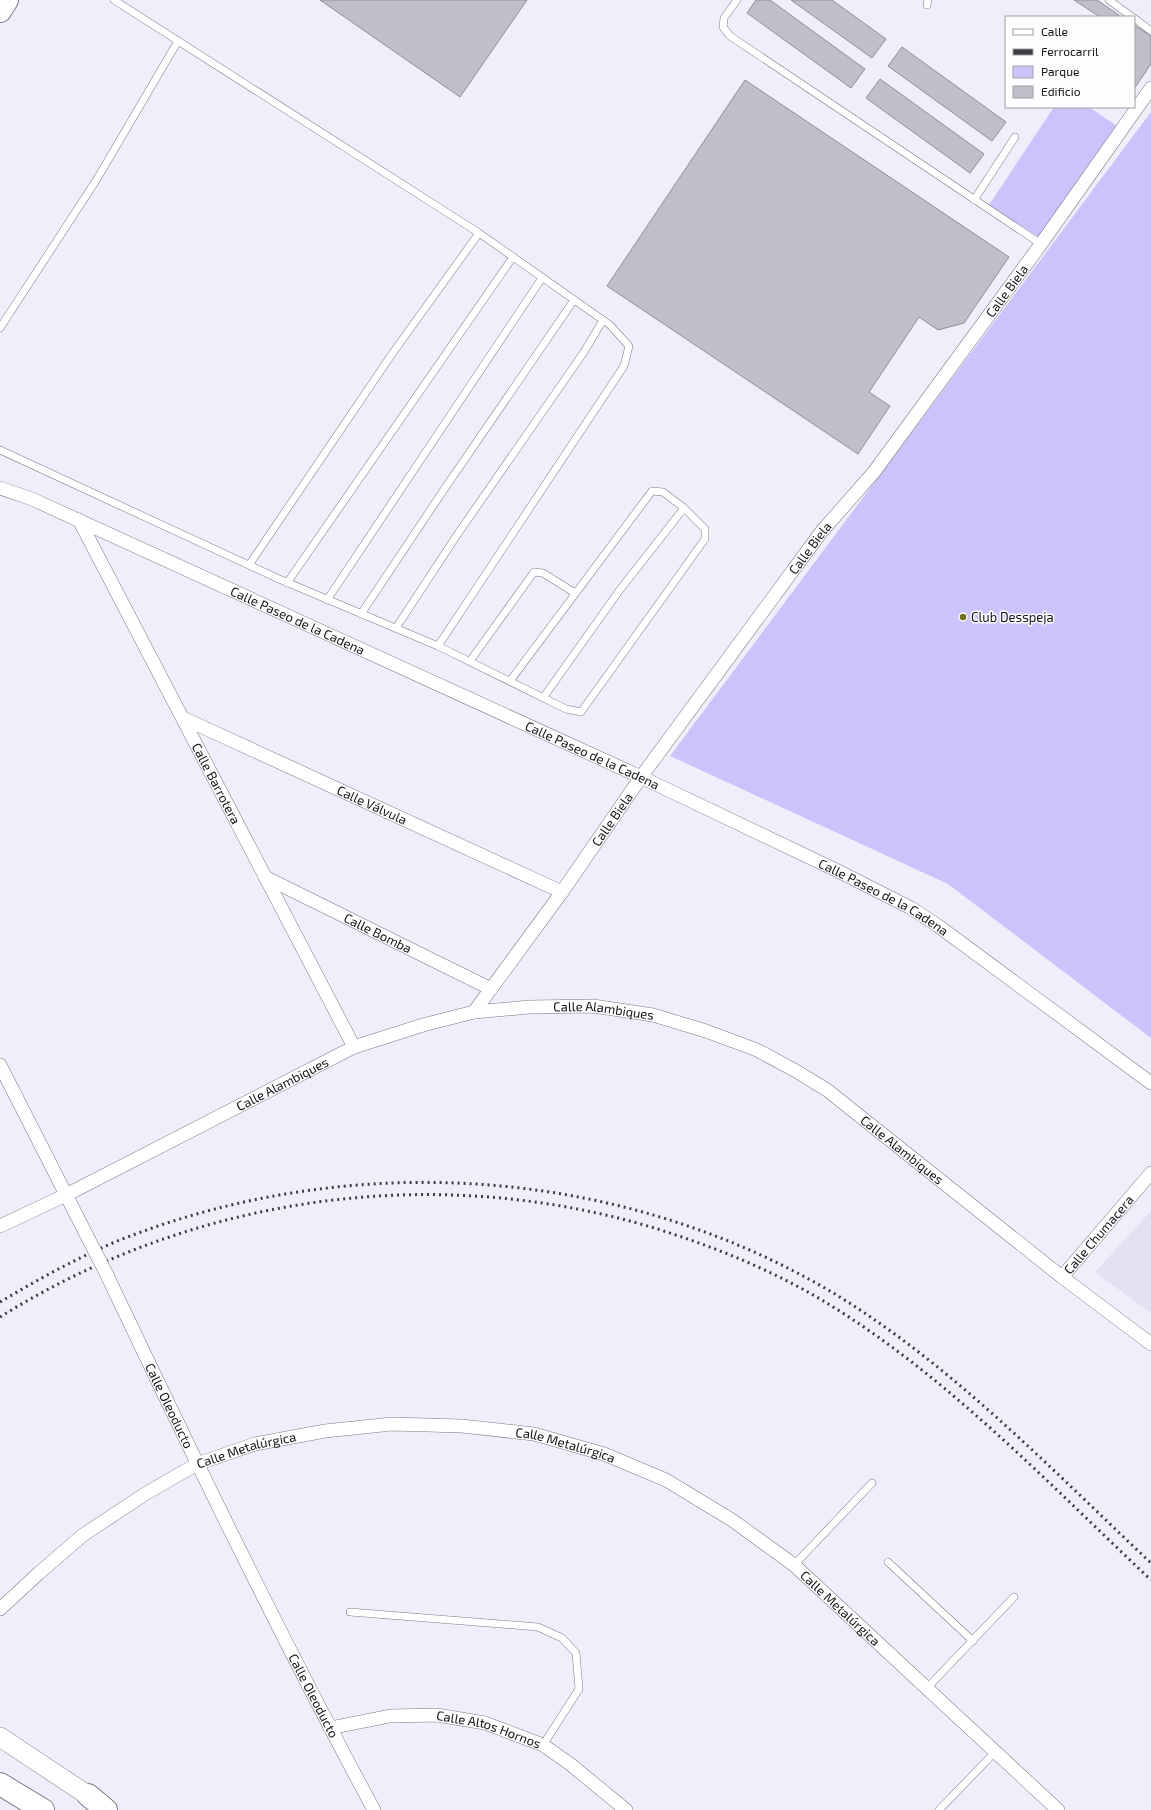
<svg xmlns="http://www.w3.org/2000/svg" width="1151" height="1810" viewBox="0 0 1151 1810" font-family="'Exo 2',sans-serif">
  <style>
    .built { fill: #e2e0f3 }
    .green { fill: #cbc3fc }
    .building { fill: #bfbec9; stroke: #908e99 }
    .lines { fill: none; stroke-linecap: round; stroke-linejoin: round }
    .lane-casing { stroke: #7b7a85; stroke-width: 8 }
    .street-casing { stroke: #7b7a85; stroke-width: 14 }
    .secondary-casing { stroke: #7b7a85; stroke-width: 20 }
    .highway-casing { stroke: #7b7a85; stroke-width: 24 }
    .lane { stroke: #fff; stroke-width: 7 }
    .street { stroke: #fff; stroke-width: 13 }
    .secondary { stroke: #fff; stroke-width: 19 }
    .highway { stroke: #fff; stroke-width: 22 }
    .rail { stroke: #3c3c41; stroke-width: 3; stroke-dasharray: 2 4; stroke-linecap: butt }
    .street-bridge-casing { stroke: #7b7a85; stroke-width: 14; stroke-linecap: butt }
    .street-bridge { stroke: #fff; stroke-width: 13 }
    .poi-dot { fill: #6f7319; stroke: #fdfdff; stroke-width: 1.5 }
    .labels { text-anchor: middle; dominant-baseline: central; stroke-width: 3; stroke-linejoin: round; paint-order: stroke }
    .street-label { font-size: 13px; fill: #131317; stroke: #fdfdff }
    .poi-label { font-size: 13px; fill: #131317; stroke: #fdfdff; text-anchor: start }
  </style>
  <rect width="100%" height="100%" fill="#f0eefa"/>
  <path class="built" d="M1151 1211V1313L1095 1272Z"/>
  <g class="green">
    <path d="M1054 107H1089L1117 126 1040 238 989 205Z"/>
    <path d="M1151 112V1038L948 884 670 756Z"/>
  </g>
  <g class="building">
    <path d="M320 0H527L460 97Z"/>
    <path d="M756 0H770L865 69 851 88 747 13Z"/>
    <path d="M791 0H832L886 39 872 58Z"/>
    <path d="M1074 0H1097L1119 15 1118 17H1100Z"/>
    <path d="M1134 25 1151 36V64L1134 89Z"/>
    <path d="M902 47 1006 122 992 141 888 66Z"/>
    <path d="M880 79 984 154 970 173 866 98Z"/>
    <path d="M745 80 1009 257 964 323 938 330 919 317 869 392 890 406 858 454 607 286Z"/>
  </g>
  <g class="lines">
    <g class="lane-casing">
      <g id="lane">
        <path d="M114 0 479 233 610 325 629 346 624 366 438 646 566 709 581 712 705 539V529L684 508 619 591 543 698"/>
        <path d="M737 0 724 18 723 27 730 36 1041 244"/>
        <path d="M1109 0 1132 17"/>
        <path d="M927 5 928 0"/>
        <path d="M1134 18 1151 31"/>
        <path d="M974 200 1015 137"/>
        <path d="M0 328 97 179 178 41"/>
        <path d="M0 450 279 579 438 646"/>
        <path d="M249 565 392 354 479 233"/>
        <path d="M287 583 513 257"/>
        <path d="M327 600 542 278"/>
        <path d="M361 614 443 491 574 300"/>
        <path d="M396 628 457 535 584 352 603 320"/>
        <path d="M470 661 534 572 543 573 575 593"/>
        <path d="M510 681 652 491 663 492 684 508"/>
        <path d="M888 1562 973 1641"/>
        <path d="M794 1565 872 1483"/>
        <path d="M350 1612 538 1627 562 1638 576 1653 579 1689 543 1745"/>
        <path d="M927 1688 1014 1597"/>
        <path d="M939 1810 996 1751"/>
      </g>
    </g>
    <g class="street-casing">
      <g id="street">
        <path id="s1" d="M0 488 32 499 641 777 838 871 911 908 937 925 1151 1083"/>
        <path id="s2" d="M79 520 354 1047"/>
        <path id="s3" d="M183 718 562 892"/>
        <path id="s4" d="M265 877 491 989"/>
        <path id="s5" d="M474 1012 562 892 641 777 822 531 874 472 1041 244 1151 88"/>
        <path d="M0 1065 87 1236"/>
        <path id="s6" d="M0 1226 66 1195 354 1047 423 1025 474 1012 529 1007 593 1006 653 1015 706 1031 757 1050 796 1071 827 1090 1062 1277 1151 1344"/>
        <path id="s7" d="M106 1273C192 1454 279 1634 374 1810"/>
        <path id="s8" d="M1062 1277 1151 1173"/>
        <path id="s9" d="M0 1609 39 1573 83 1535 145 1494 197 1464 255 1444 325 1431 392 1424 462 1426 534 1434 604 1454 666 1480 732 1520 794 1565 1058 1810"/>
        <path id="s10" d="M330 1728 390 1716 437 1715 485 1723 543 1745 570 1764 626 1810"/>
      </g>
    </g>
    <g class="secondary-casing">
      <path id="secondary" d="M0 1737 101 1804"/>
    </g>
    <g class="highway-casing">
      <g id="highway">
        <path d="M0 11 7 0"/>
        <path d="M0 1784 43 1810"/>
        <path d="M88 1795 106 1810"/>
      </g>
    </g>
    <use href="#lane" class="lane"/>
    <use href="#street" class="street"/>
    <use href="#secondary" class="secondary"/>
    <use href="#highway" class="highway"/>
    <g class="rail">
      <path d="M0 1302C37 1280 75 1259 115 1242 348 1148 619 1165 835 1294 953 1366 1051 1469 1151 1563"/>
      <path d="M0 1317C194 1196 432 1162 651 1227 713 1246 775 1271 830 1305 950 1379 1049 1484 1151 1580"/>
    </g>
    <g class="street-bridge-casing">
      <path id="street-bridge" d="M87 1236 106 1273"/>
    </g>
    <use href="#street-bridge" class="street-bridge"/>
  </g>
  <circle class="poi-dot" cx="963" cy="617" r="4"/>
  <g class="labels">
    <g class="street-label">
      <text stroke="none"><textPath href="#s5" startOffset="897">Calle Biela</textPath></text>
      <text stroke="none"><textPath href="#s5" startOffset="573">Calle Biela</textPath></text>
      <text stroke="none"><textPath href="#s1" startOffset="326">Calle Paseo de la Cadena</textPath></text>
      <text stroke="none"><textPath href="#s1" startOffset="650">Calle Paseo de la Cadena</textPath></text>
      <text stroke="none"><textPath href="#s2" startOffset="297">Calle Barrotera</textPath></text>
      <text stroke="none"><textPath href="#s3" startOffset="208">Calle Válvula</textPath></text>
      <text stroke="none"><textPath href="#s5" startOffset="237">Calle Biela</textPath></text>
      <text stroke="none"><textPath href="#s1" startOffset="974">Calle Paseo de la Cadena</textPath></text>
      <text stroke="none"><textPath href="#s4" startOffset="126">Calle Bomba</textPath></text>
      <text stroke="none"><textPath href="#s6" startOffset="652">Calle Alambiques</textPath></text>
      <text stroke="none"><textPath href="#s6" startOffset="316">Calle Alambiques</textPath></text>
      <text stroke="none"><textPath href="#s6" startOffset="988">Calle Alambiques</textPath></text>
      <text stroke="none"><textPath href="#s8" startOffset="56">Calle Chumacera</textPath></text>
      <text stroke="none"><textPath href="#s7" startOffset="147">Calle Oleoducto</textPath></text>
      <text stroke="none"><textPath href="#s9" startOffset="621">Calle Metalúrgica</textPath></text>
      <text stroke="none"><textPath href="#s9" startOffset="297">Calle Metalúrgica</textPath></text>
      <text stroke="none"><textPath href="#s9" startOffset="945">Calle Metalúrgica</textPath></text>
      <text stroke="none"><textPath href="#s7" startOffset="471">Calle Oleoducto</textPath></text>
      <text stroke="none"><textPath href="#s10" startOffset="162">Calle Altos Hornos</textPath></text>
    </g>
    <g class="poi-label">
      <text x="971" y="617">Club Desspeja</text>
    </g>
  </g>
  <rect x="1005" y="16" width="130" height="92" fill="#fdfdff" stroke="#9f9fa2"/>
  <rect x="1013" y="29" width="20" height="6" fill="#ffffff" stroke="#9f9fa2"/>
  <text x="1041" y="36" font-size="12" fill="#131317">Calle</text>
  <rect x="1013" y="49" width="20" height="6" fill="#3c3c41" stroke="#9f9fa2"/>
  <text x="1041" y="56" font-size="12" fill="#131317">Ferrocarril</text>
  <rect x="1013" y="66" width="20" height="12" fill="#cbc3fc" stroke="#9f9fa2"/>
  <text x="1041" y="76" font-size="12" fill="#131317">Parque</text>
  <rect x="1013" y="86" width="20" height="12" fill="#bfbec9" stroke="#9f9fa2"/>
  <text x="1041" y="96" font-size="12" fill="#131317">Edificio</text>
</svg>
